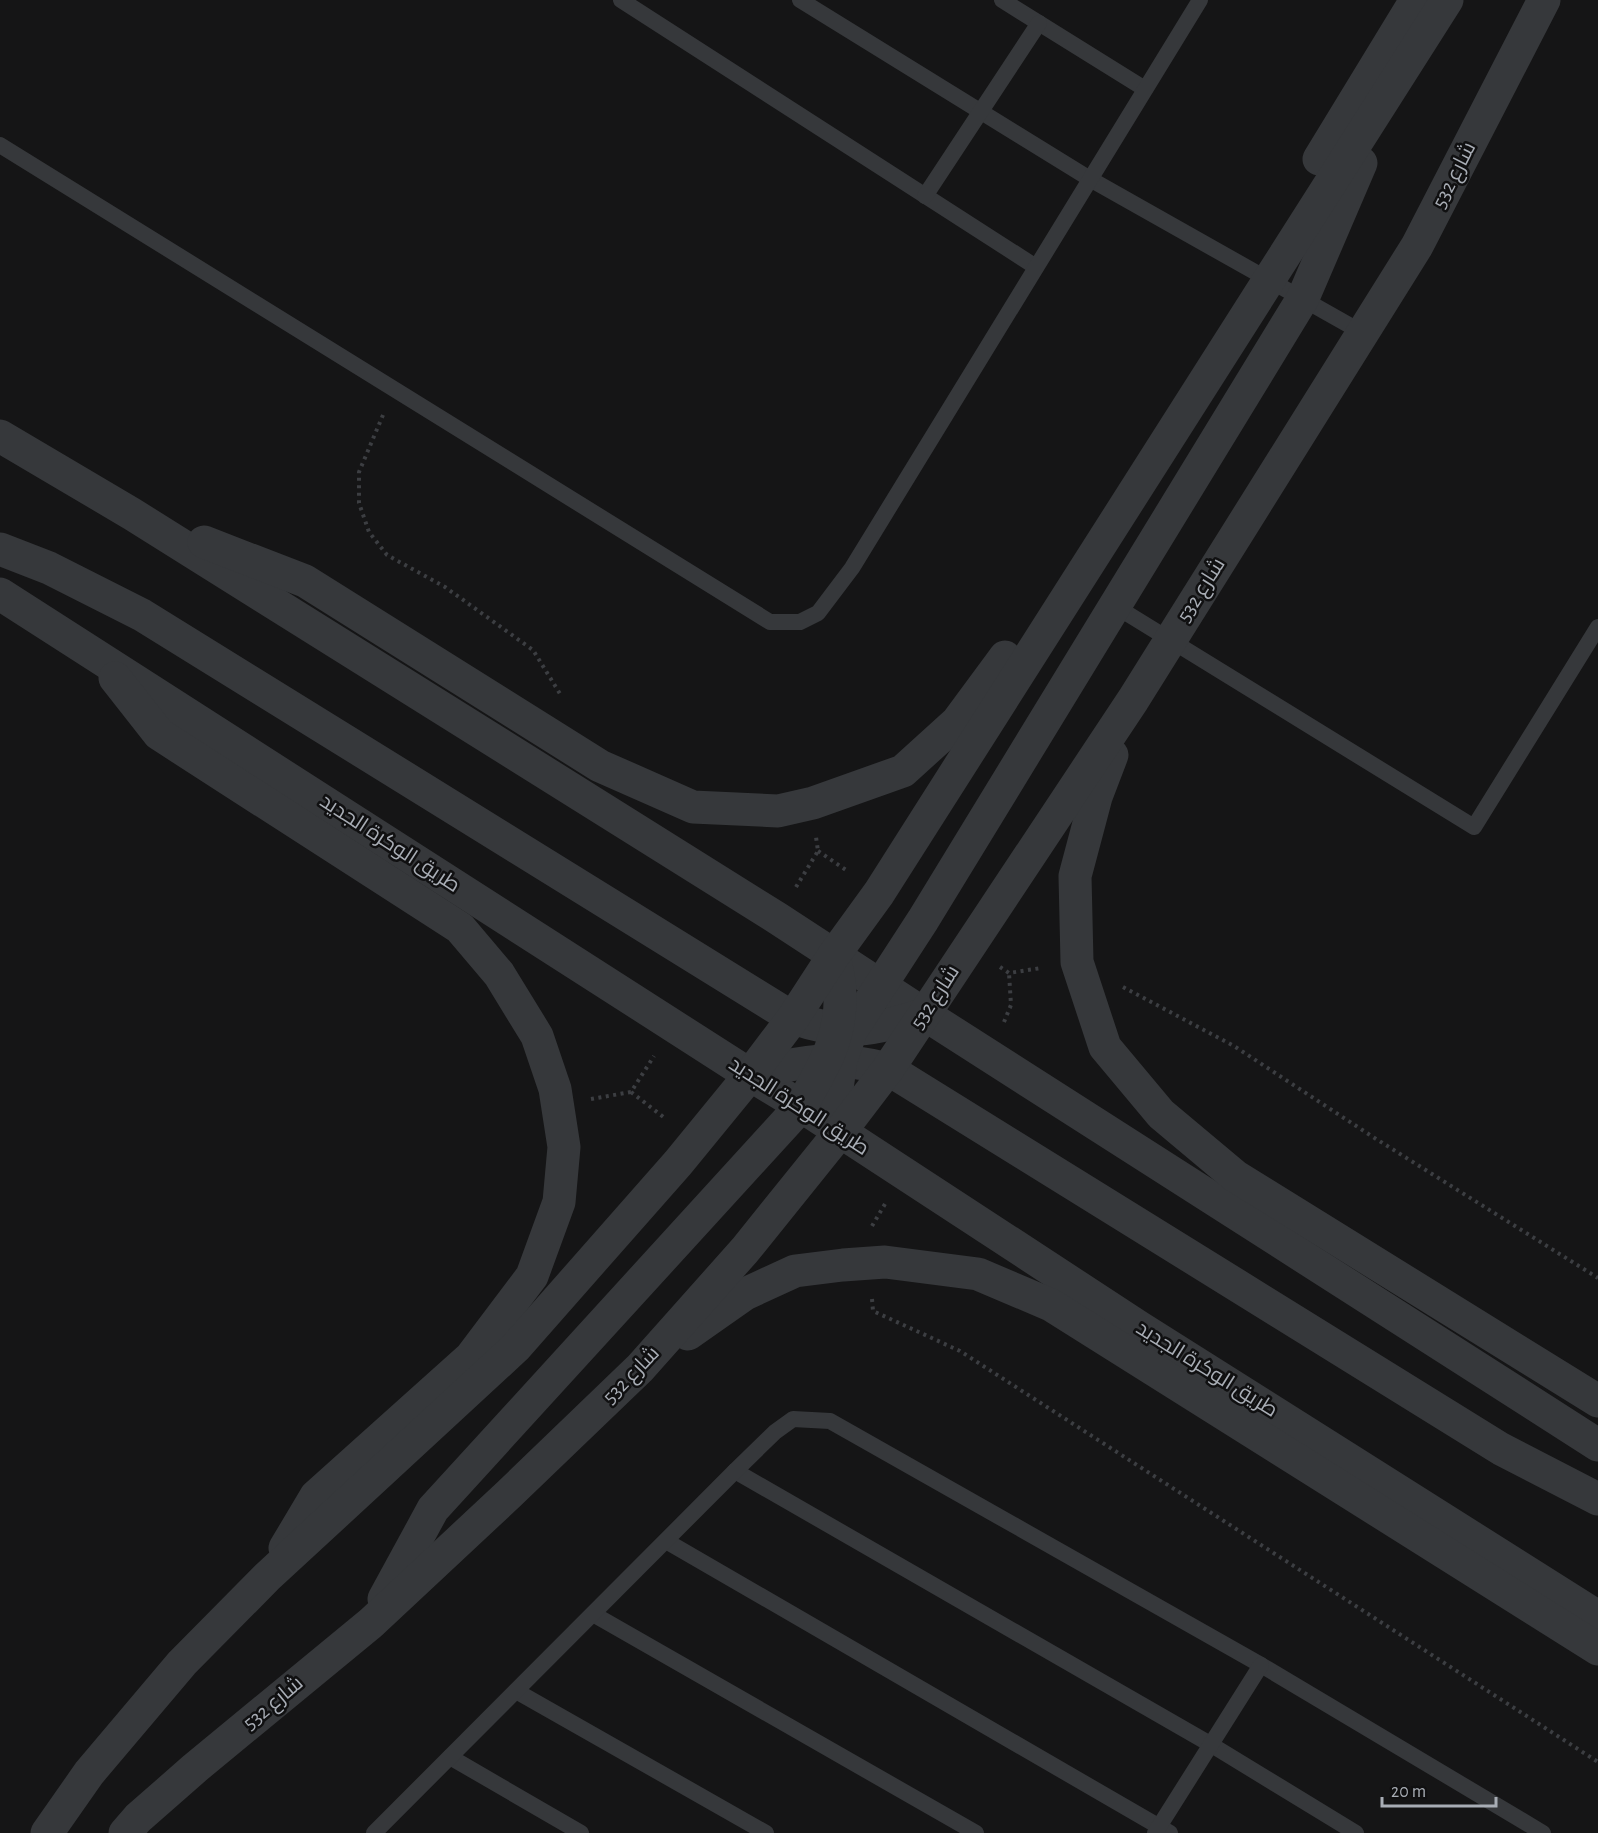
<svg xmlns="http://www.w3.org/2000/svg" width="1598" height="1833" viewBox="0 0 1598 1833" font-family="'Alegreya Sans',Cairo,sans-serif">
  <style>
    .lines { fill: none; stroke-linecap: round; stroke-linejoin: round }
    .path { stroke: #3c3e42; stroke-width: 4; stroke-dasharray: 3 4.5; stroke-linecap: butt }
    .service { stroke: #36383b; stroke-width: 16 }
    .tertiary { stroke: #36383b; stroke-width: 33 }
    .labels { text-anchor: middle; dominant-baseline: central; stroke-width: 5; stroke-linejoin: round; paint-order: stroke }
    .street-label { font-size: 21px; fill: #a8adb5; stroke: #101011 }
  </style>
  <rect width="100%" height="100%" fill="#151516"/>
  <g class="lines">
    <g class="path">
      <path d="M383 415 359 472V503L369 532 387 555 445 587 533 650 562 697"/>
      <path d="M818 851 849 872"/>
      <path d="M796 887 818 851 816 837"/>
      <path d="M1000 967 1009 973 1041 968"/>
      <path d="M1123 987 1234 1046 1373 1137 1598 1278"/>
      <path d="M1004 1022 1011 1005 1009 973"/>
      <path d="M631 1092 666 1119"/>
      <path d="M591 1099 631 1092 654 1056"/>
      <path d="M872 1226 885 1204"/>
      <path d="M872 1299 873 1311 960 1351 1598 1762"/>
    </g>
    <g class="service">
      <path d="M621 0 1036 267"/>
      <path d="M800 0 1090 179 1363 333"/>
      <path d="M1002 0 1145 89"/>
      <path d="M0 145 770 622H800L818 613 852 568 1200 0"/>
      <path d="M925 196 1039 23"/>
      <path d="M1115 606 1474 827 1598 627"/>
      <path d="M735 1471 1210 1744 1356 1833"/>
      <path d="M666 1541 1170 1833"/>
      <path d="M593 1614 976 1833"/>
      <path d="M516 1691 766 1833"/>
      <path d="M450 1757 581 1833"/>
      <path d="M374 1833 735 1471 775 1432 793 1419 830 1421 1261 1665 1543 1833"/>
      <path d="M1155 1833 1261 1665"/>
    </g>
    <g class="tertiary">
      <path d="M1319 159 1416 0"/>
      <path d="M0 436 132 514 777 918 924 1014 1598 1445"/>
      <path d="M204 542 305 581 600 766 693 807 778 811 813 803 903 771 957 722 1005 657"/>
      <path d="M0 549 49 568 142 615 793 1018C844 1036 874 1031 924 1014"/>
      <path d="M0 594 750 1075 801 1106 1139 1327 1598 1617"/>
      <path d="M115 678 159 734 460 928 499 974 537 1036 555 1089 564 1147 559 1202 532 1276 471 1357 316 1496 285 1548"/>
      <path d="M1112 755 1096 797 1075 876 1077 962 1105 1047 1161 1114 1235 1176 1598 1401"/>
      <path d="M750 1075C803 1060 833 1055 888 1069L1501 1449 1598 1499"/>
      <path d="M840 1132 836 1096 841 1060 851 1031 923 920 1303 298 1361 163"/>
      <path d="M688 1334 745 1294 795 1271 843 1265 885 1262 978 1274 1051 1305 1598 1649"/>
      <path d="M384 1599 433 1509 801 1106C823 1068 842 1038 840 992 840 980 836 967 834 955"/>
      <path d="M47 1833 89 1773 182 1663 267 1577 515 1348 678 1163 750 1075 793 1018 834 955 879 893 1447 0"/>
      <path d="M125 1833 138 1818 195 1768 371 1623 509 1494 640 1368 745 1250 840 1132 888 1069 1133 700 1417 246 1544 0"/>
    </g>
  </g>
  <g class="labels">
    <g class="street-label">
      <text transform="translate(1454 175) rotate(-63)">شارع 532</text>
      <text transform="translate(1201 590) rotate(-58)">شارع 532</text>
      <text transform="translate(390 843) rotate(33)">طريق الوكرة الجديد</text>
      <text transform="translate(935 997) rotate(-57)">شارع 532</text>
      <text transform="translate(799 1106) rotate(33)">طريق الوكرة الجديد</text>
      <text transform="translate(1207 1369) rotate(32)">طريق الوكرة الجديد</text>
      <text transform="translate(631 1375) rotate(-46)">شارع 532</text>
      <text transform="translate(273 1703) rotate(-40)">شارع 532</text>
    </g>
  </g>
  <path d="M1382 1797v9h114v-9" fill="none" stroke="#a8adb5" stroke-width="3"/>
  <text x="1391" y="1797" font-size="18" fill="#a8adb5" stroke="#101011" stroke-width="4.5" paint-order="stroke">20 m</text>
</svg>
